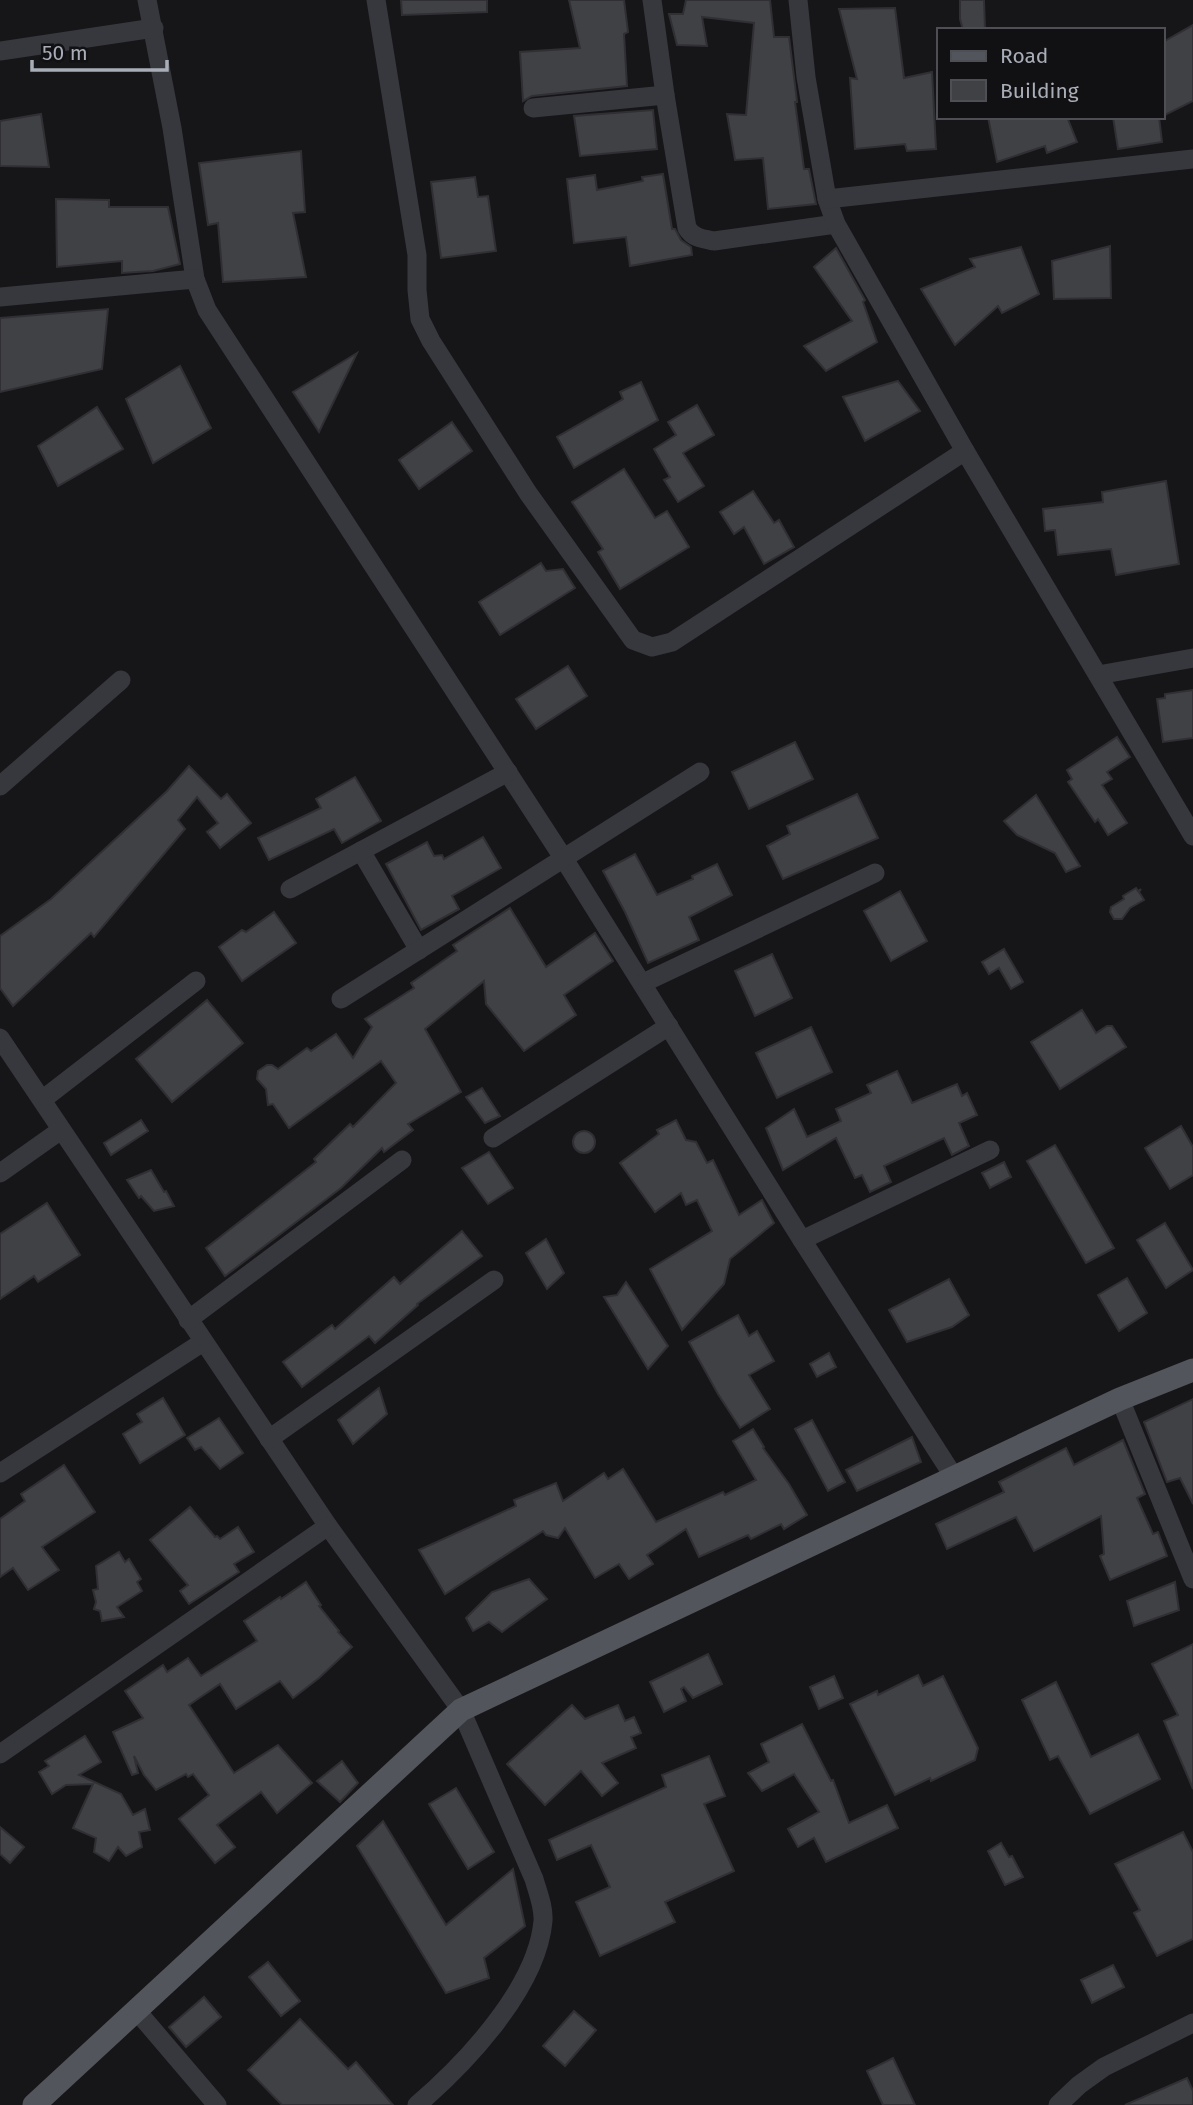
<svg xmlns="http://www.w3.org/2000/svg" width="1193" height="2105" viewBox="0 0 1193 2105" font-family="'Fira Sans',sans-serif">
  <style>
    .building { fill: #404145; stroke: #303034; stroke-width: 2 }
    .lines { fill: none; stroke-linecap: round; stroke-linejoin: round }
    .minor { stroke: #37383d; stroke-width: 19 }
    .major { stroke: #53555c; stroke-width: 23 }
  </style>
  <rect width="100%" height="100%" fill="#161618"/>
  <g class="building">
    <path d="M401 0H487V12L402 15Z"/>
    <path d="M569 0H624L628 32 624 34 627 86 532 96 523 101 520 52 580 48Z"/>
    <path d="M686 0H770L774 37H789L796 93 797 102H795L804 169H809L816 204 768 209 763 158 735 160 727 114 746 115 754 23 702 17 707 46 677 45 669 14H683Z"/>
    <path d="M960 0H984L985 30H963L960 19Z"/>
    <path d="M895 8 904 78 932 72 936 149 907 151 905 144 855 149 850 78 857 79 839 9Z"/>
    <path d="M1193 25V101L1163 116V42Z"/>
    <path d="M653 110 657 149 580 156 574 116Z"/>
    <path d="M41 114 49 167 0 166V121Z"/>
    <path d="M988 117H1067L1077 142 1047 153 1045 146 997 162Z"/>
    <path d="M1113 117H1159L1162 142 1118 149Z"/>
    <path d="M301 151 305 212 293 213 306 277 223 282 218 223 208 225 199 163Z"/>
    <path d="M663 174 672 229H675L681 240 691 247 692 255 630 266 626 237 574 243 567 179 595 175 597 190 643 181 642 177Z"/>
    <path d="M475 177 478 197 488 196 496 251 441 258 431 182Z"/>
    <path d="M56 199 109 200V207H168L180 264 153 271 122 273V261L57 267Z"/>
    <path d="M1110 246 1111 298 1054 299 1052 261Z"/>
    <path d="M1021 247 1039 294 1002 313 998 306 955 345 921 289 975 267 970 259Z"/>
    <path d="M836 248 865 300 863 302 877 342 826 371 804 346 852 321 814 267Z"/>
    <path d="M108 309 102 369 0 392V318Z"/>
    <path d="M357 353 319 432 293 392Z"/>
    <path d="M180 366 211 428 153 463 126 399Z"/>
    <path d="M898 381 920 411 865 441 843 397Z"/>
    <path d="M641 382 658 420 574 468 557 437 623 399 620 392Z"/>
    <path d="M697 405 714 435 683 453 704 486 678 502 664 480 670 477 654 449 676 435 668 422Z"/>
    <path d="M97 407 123 449 58 486 38 446Z"/>
    <path d="M452 422 472 451 419 489 399 460Z"/>
    <path d="M624 469 655 518 667 511 689 547 620 589 598 552 603 549 572 502Z"/>
    <path d="M1166 481 1179 564 1116 575 1111 549 1058 555 1055 530 1045 531 1043 509 1103 502 1102 492Z"/>
    <path d="M753 491 774 523 779 520 794 547 764 564 744 527 734 534 720 512Z"/>
    <path d="M541 563 546 571 563 569 575 588 500 635 479 602Z"/>
    <path d="M568 666 587 696 536 729 516 699Z"/>
    <path d="M1193 690V738L1163 742 1157 699 1165 698V694Z"/>
    <path d="M1117 737 1130 757 1107 772 1112 779 1102 785 1127 823 1108 835 1098 819 1095 822 1068 782 1072 779 1067 770Z"/>
    <path d="M795 742 813 779 749 809 732 772Z"/>
    <path d="M189 766 221 799 227 794 251 823 220 848 207 832 218 823 197 797 178 820 185 829 94 937 91 933 13 1006 0 988V936L51 899 167 791Z"/>
    <path d="M355 777 381 821 342 843 334 829 269 860 258 838 321 808 316 799Z"/>
    <path d="M857 794 878 838 783 879 767 846 790 834 787 826Z"/>
    <path d="M1036 795 1080 866 1066 872 1055 853 1017 835 1004 821Z"/>
    <path d="M483 837 501 868 452 896 459 909 421 930 386 864 427 842 434 856 442 855 444 859Z"/>
    <path d="M635 854 657 895 693 879 692 876 717 864 732 895 689 917 699 940 648 963 625 912 603 871Z"/>
    <path d="M1136 888 1138 891 1141 889 1139 892 1144 900 1130 908 1122 919H1114L1110 912 1111 907 1124 899 1123 896Z"/>
    <path d="M900 891 927 941 891 961 864 911Z"/>
    <path d="M510 908 546 967 595 933 613 961 564 995 576 1015 524 1051 486 1004 484 981 425 1029 461 1092 408 1124 413 1130 384 1152 382 1148 341 1188 225 1276 206 1248 316 1162 314 1159 350 1124 353 1127 396 1083 381 1061 289 1128 273 1104 268 1105 266 1089 257 1079 258 1071 267 1065H272L278 1069 307 1048 311 1051 336 1034 353 1058 372 1027 365 1019 414 988 411 983 457 951 453 945Z"/>
    <path d="M274 912 296 943 242 981 219 947 242 930 246 932Z"/>
    <path d="M1004 949 1023 982 1011 989 999 968 989 974 982 962Z"/>
    <path d="M772 954 792 998 755 1016 735 971Z"/>
    <path d="M207 1000 243 1043 172 1102 136 1059Z"/>
    <path d="M1082 1010 1096 1033 1107 1026H1112L1126 1047 1060 1089 1031 1042Z"/>
    <path d="M811 1027 832 1072 777 1098 756 1053Z"/>
    <path d="M897 1071 912 1103 957 1084 962 1096 967 1093 977 1115 959 1123 969 1146 952 1155 944 1138 884 1166 891 1182 870 1192 862 1175 855 1178 836 1138 783 1170 766 1128 794 1109 807 1137 841 1121 836 1109 871 1093 867 1085Z"/>
    <path d="M482 1088 500 1116 485 1123 466 1097Z"/>
    <path d="M141 1120 148 1131 111 1155 104 1143Z"/>
    <path d="M676 1120 686 1140 696 1142 707 1163 713 1160 739 1215 762 1200 774 1223 730 1259 724 1284 682 1330 650 1269 712 1231 697 1200 686 1205 681 1193 655 1212 620 1163 659 1134 657 1130Z"/>
    <path d="M1181 1126 1193 1147V1175L1170 1189 1145 1148Z"/>
    <circle cx="584" cy="1142" r="11"/>
    <path d="M1055 1145 1114 1248 1086 1263 1027 1161Z"/>
    <path d="M489 1152 513 1188 488 1204 462 1168Z"/>
    <path d="M1004 1162 1011 1177 990 1188 982 1173Z"/>
    <path d="M151 1170 164 1192 166 1191 174 1206 154 1211 141 1196 139 1198 127 1180Z"/>
    <path d="M47 1203 80 1255 38 1282 34 1276 0 1299V1234Z"/>
    <path d="M1165 1223 1193 1270 1166 1288 1137 1240Z"/>
    <path d="M462 1231 482 1256 417 1304 418 1305 375 1343 369 1336 302 1387 283 1362 332 1325 335 1329 394 1277 400 1284Z"/>
    <path d="M546 1239 564 1273 547 1289 526 1253Z"/>
    <path d="M1127 1278 1147 1313 1119 1331 1098 1295Z"/>
    <path d="M949 1279 969 1315 952 1327 907 1342 889 1310Z"/>
    <path d="M626 1282 668 1346 648 1369 604 1297 617 1295Z"/>
    <path d="M738 1315 749 1336 757 1331 774 1361 749 1375 770 1409 740 1428 718 1394 689 1342Z"/>
    <path d="M829 1353 836 1367 817 1377 810 1364Z"/>
    <path d="M379 1388 387 1414 353 1444 338 1420Z"/>
    <path d="M163 1398 185 1435 140 1463 123 1434 142 1422 137 1414Z"/>
    <path d="M1193 1399V1504L1180 1478 1167 1482 1144 1422Z"/>
    <path d="M219 1418 243 1453 220 1469 201 1447 195 1450 187 1438Z"/>
    <path d="M812 1420 845 1482 828 1491 795 1429Z"/>
    <path d="M753 1429 764 1447 763 1448 789 1484 807 1515 784 1529 781 1524 751 1539 748 1535 699 1557 686 1529 647 1555 653 1564 629 1579 619 1564 595 1578 565 1528 558 1538 546 1535 543 1531 445 1594 419 1550 516 1506 514 1500 556 1483 563 1501 604 1473 608 1479 623 1469 656 1522 723 1492 725 1495 756 1480 733 1441Z"/>
    <path d="M912 1437 921 1462 857 1491 846 1470Z"/>
    <path d="M1123 1440 1145 1494 1137 1498 1153 1534 1158 1532 1167 1556 1110 1580 1100 1556 1104 1554 1101 1516 1034 1551 1016 1517 947 1549 936 1524 1004 1492 999 1482 1066 1448 1074 1465Z"/>
    <path d="M64 1465 95 1512 42 1547 59 1570 28 1590 13 1568 0 1577V1519L25 1501 21 1494Z"/>
    <path d="M190 1507 215 1537 217 1536 220 1539 238 1527 254 1552 234 1564 239 1572 189 1604 180 1591 188 1585 150 1540Z"/>
    <path d="M119 1552 125 1562 129 1559 141 1579 137 1582 142 1591 117 1607 124 1617 102 1621 100 1611 94 1609 96 1602 93 1590 98 1589 96 1566Z"/>
    <path d="M529 1579 547 1599 502 1632 489 1622 473 1631 466 1618 492 1592Z"/>
    <path d="M306 1582 321 1605 319 1606 339 1631 338 1632 352 1647 319 1678 293 1698 280 1681 236 1709 220 1684 189 1705 234 1773 278 1745 312 1783 277 1813 261 1792 217 1825 235 1847 215 1863 179 1819 209 1795 193 1774 188 1777 186 1774 156 1790 144 1775 134 1756 138 1773 132 1775 113 1732 143 1718 125 1691 163 1665 167 1672 188 1658 201 1676 257 1641 244 1621 280 1597 281 1599Z"/>
    <path d="M1175 1582 1179 1610 1134 1626 1127 1601Z"/>
    <path d="M1193 1644V1789L1164 1721 1178 1715 1152 1664Z"/>
    <path d="M708 1654 722 1684 693 1698 684 1687 681 1689 686 1701 664 1712 650 1682Z"/>
    <path d="M918 1675 923 1686 943 1676 978 1748 975 1760 931 1781 930 1778 895 1795 850 1704 877 1691 878 1695Z"/>
    <path d="M834 1676 843 1698 819 1709 810 1687Z"/>
    <path d="M1056 1682 1091 1757 1138 1734 1160 1779 1090 1814 1058 1756 1050 1760 1022 1700Z"/>
    <path d="M572 1705 585 1719 618 1705 625 1721 634 1717 641 1733 631 1737 636 1748 602 1763 618 1783 602 1796 581 1771 545 1805 507 1764Z"/>
    <path d="M802 1724 831 1781 833 1780 849 1823 887 1805 898 1828 826 1862 814 1838 798 1847 788 1829 819 1812 794 1774 762 1791 748 1773 769 1762 761 1744Z"/>
    <path d="M85 1736 101 1762 79 1775 121 1794 133 1815 145 1809 150 1830 139 1832 142 1847 126 1856 118 1847 109 1861 94 1852 96 1838 73 1828 93 1784 66 1785 52 1794 39 1772 49 1766 45 1761Z"/>
    <path d="M709 1756 725 1796 704 1804 734 1871 665 1902 675 1922 600 1956 576 1902 610 1887 591 1845 557 1860 549 1840 666 1787 662 1775Z"/>
    <path d="M342 1761 358 1783 340 1802 317 1781Z"/>
    <path d="M456 1788 494 1852 468 1869 429 1804Z"/>
    <path d="M383 1821 446 1925 513 1869 525 1926 484 1958 489 1978 446 1993 357 1846Z"/>
    <path d="M0 1827 24 1847 10 1863 0 1854Z"/>
    <path d="M1183 1832 1193 1852V1939L1157 1956 1134 1913 1140 1910 1115 1864Z"/>
    <path d="M1001 1843 1009 1857 1012 1856 1023 1877 1005 1885 988 1851Z"/>
    <path d="M268 1962 300 2001 281 2016 249 1977Z"/>
    <path d="M1113 1965 1124 1987 1092 2003 1081 1980Z"/>
    <path d="M204 1997 221 2017 186 2047 169 2027Z"/>
    <path d="M574 2011 596 2030 565 2066 543 2046Z"/>
    <path d="M300 2019 348 2069 356 2062 393 2105H282L248 2070Z"/>
    <path d="M893 2058 915 2105H883L867 2071Z"/>
    <path d="M1187 2078 1193 2091V2105H1125Z"/>
  </g>
  <g class="lines">
    <g class="minor">
      <path d="M147 0 172 128 195 279 207 310 564 859 802 1240 954 1477"/>
      <path d="M376 0 417 255V290L420 319 431 341 528 493 633 640 652 647 672 642 965 451"/>
      <path d="M652 0 665 95 687 228C693 238 703 239 714 241L836 224"/>
      <path d="M798 0 806 77 827 199 836 224 965 451 1193 836"/>
      <path d="M0 51 154 28"/>
      <path d="M533 108 665 95"/>
      <path d="M827 199 1193 159"/>
      <path d="M0 297 195 279"/>
      <path d="M1098 675 1193 658"/>
      <path d="M0 786 121 680"/>
      <path d="M361 851 419 950"/>
      <path d="M290 889 508 772"/>
      <path d="M643 983 875 873"/>
      <path d="M341 999 700 772"/>
      <path d="M0 1038 328 1526 461 1710 534 1879C538 1893 544 1907 543 1921 537 1988 466 2063 417 2105"/>
      <path d="M42 1100 196 981"/>
      <path d="M493 1138 669 1026"/>
      <path d="M0 1173 61 1130"/>
      <path d="M802 1240 990 1150"/>
      <path d="M188 1320 402 1160"/>
      <path d="M1120 1399 1193 1579"/>
      <path d="M269 1439 494 1280"/>
      <path d="M0 1473 203 1342"/>
      <path d="M0 1754 328 1526"/>
      <path d="M136 2010 217 2105"/>
      <path d="M1058 2105 1079 2085 1104 2067 1193 2023"/>
    </g>
    <path class="major" d="M34 2105 461 1710 1120 1399 1193 1370"/>
  </g>
  <rect x="937" y="28" width="228" height="91" fill="#111113" stroke="#4d4f55" stroke-width="2"/>
  <rect x="951" y="51" width="35" height="10" fill="#53555c" stroke="#4d4f55" stroke-width="2"/>
  <text x="1000" y="63" font-size="21" fill="#a8adb8">Road</text>
  <rect x="951" y="80" width="35" height="21" fill="#404145" stroke="#4d4f55" stroke-width="2"/>
  <text x="1000" y="98" font-size="21" fill="#a8adb8">Building</text>
  <path d="M32 60v10h135v-10" fill="none" stroke="#a8adb8" stroke-width="3.5"/>
  <text x="42" y="60" font-size="21" fill="#a8adb8" stroke="#111113" stroke-width="5" paint-order="stroke">50 m</text>
</svg>
